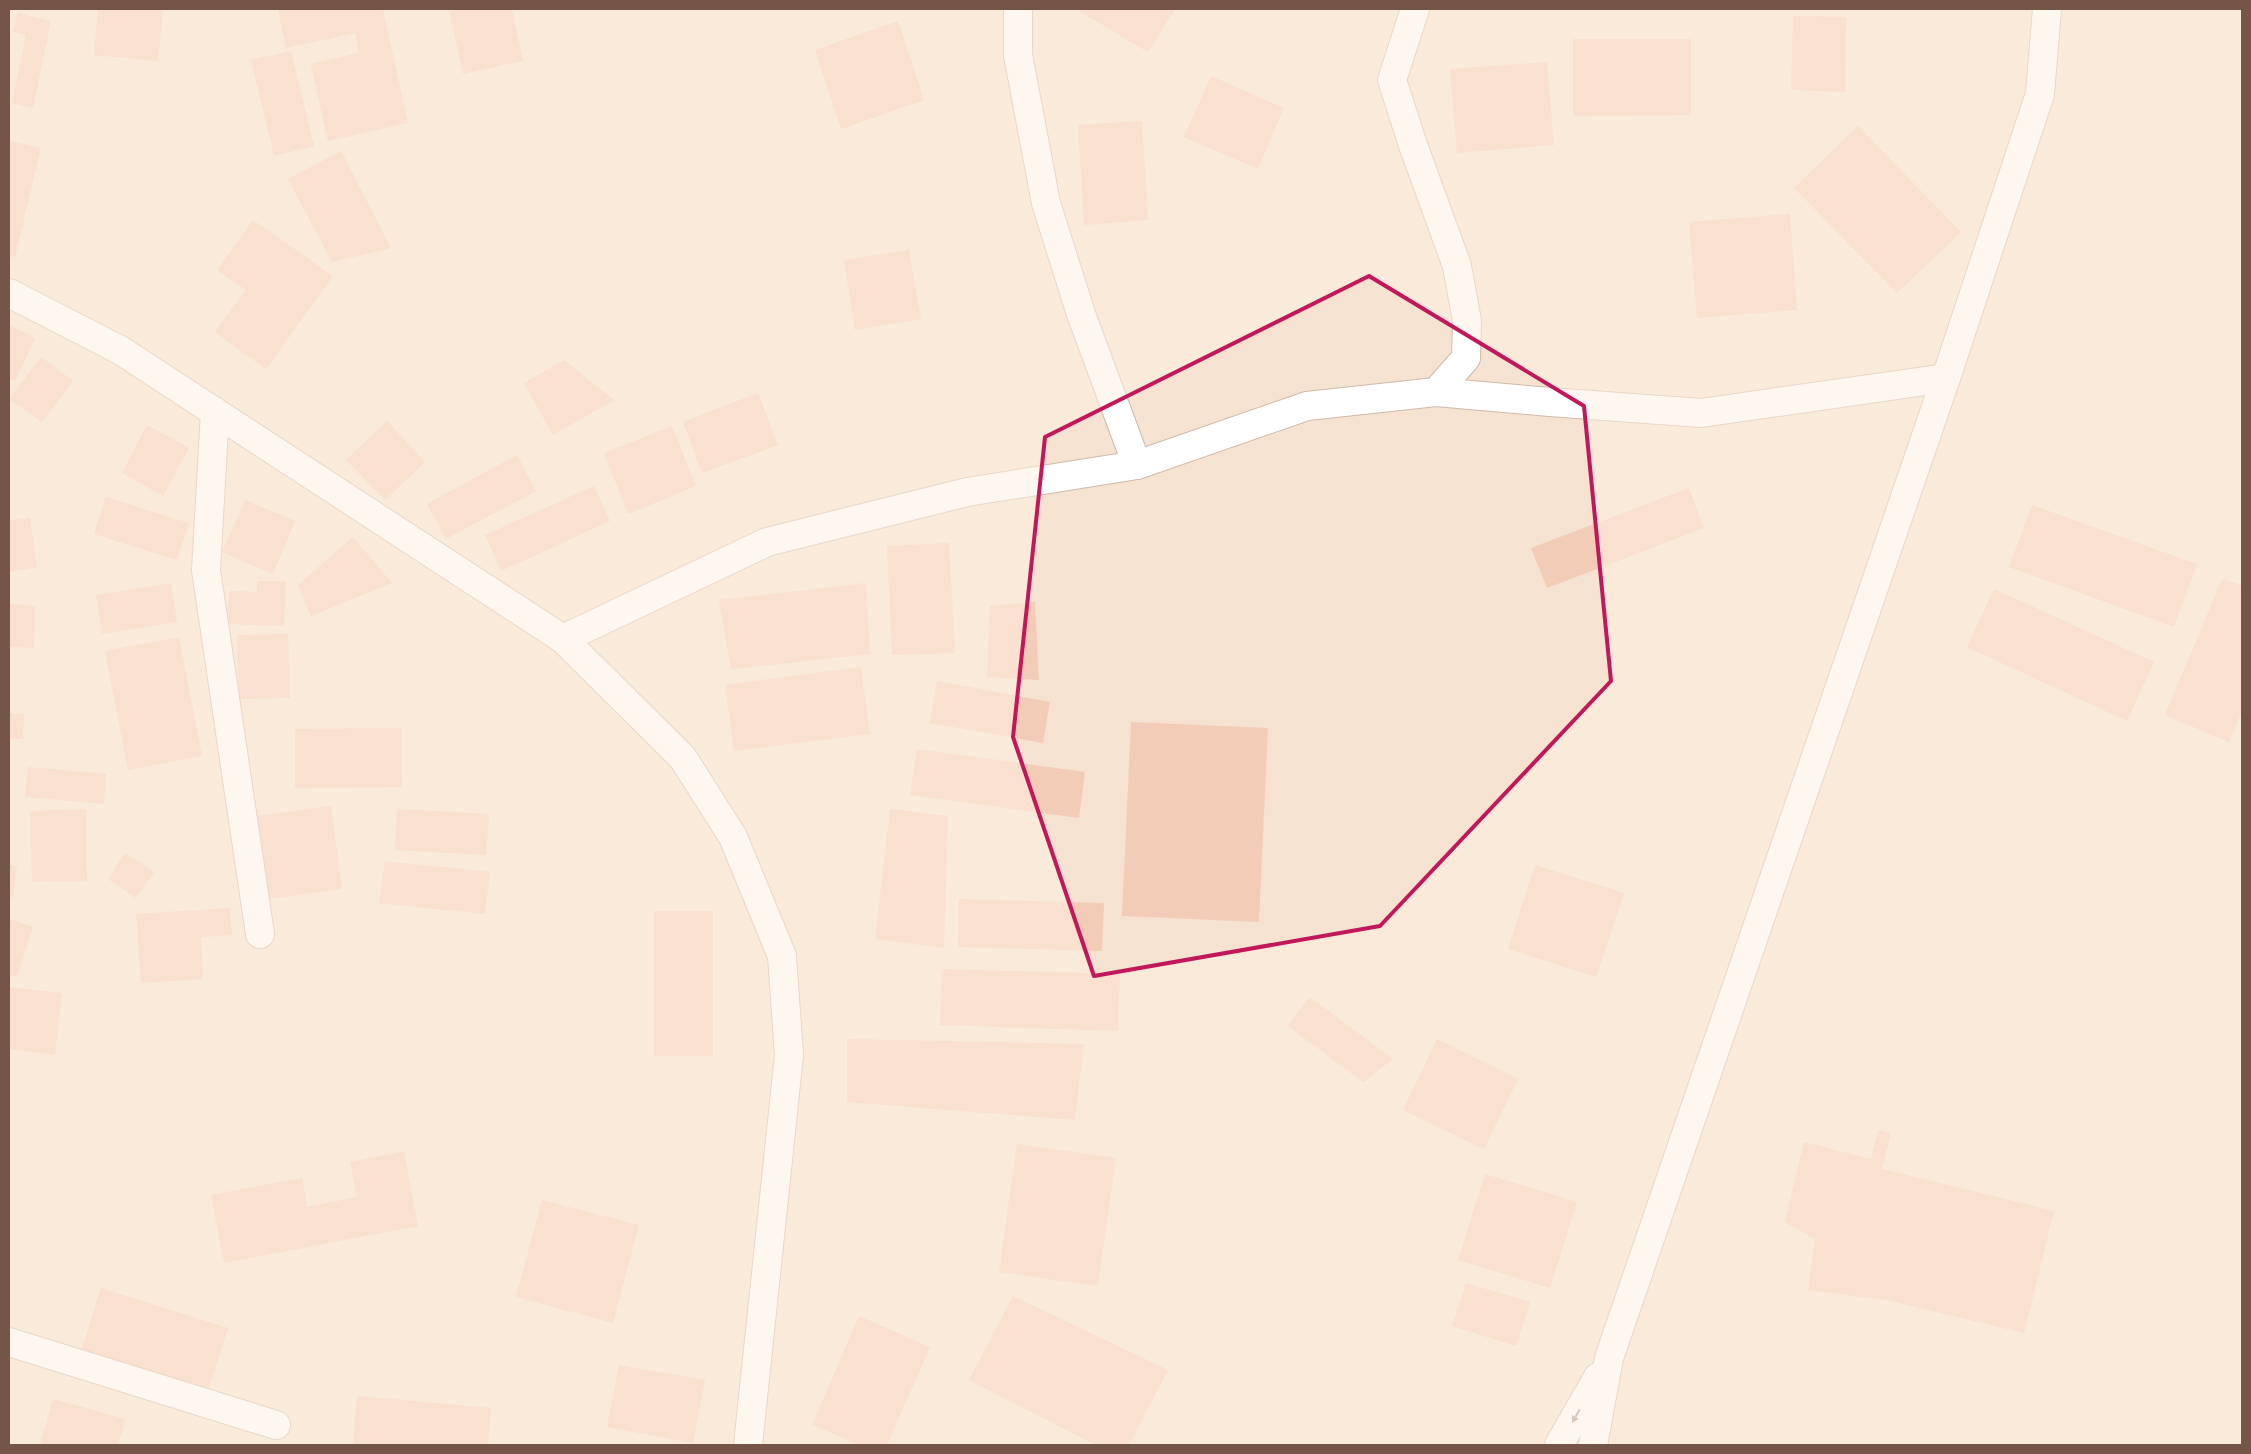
<svg xmlns="http://www.w3.org/2000/svg" width="2251" height="1454" viewBox="0 0 2251 1454" font-family="'Golos Text',sans-serif">
  <style>
    .residential { fill: #f5e2d0 }
    .building { fill: #f3ccb8 }
    .lines { fill: none; stroke-linecap: round; stroke-linejoin: round }
    .minor-casing { stroke: #d0b9ab; stroke-width: 30 }
    .minor { stroke: #fff; stroke-width: 28 }
    .oneway { fill: #ac9991 }
    .marked { fill: none; stroke: #c2185b; stroke-width: 4; stroke-linejoin: round }
  </style>
  <rect width="100%" height="100%" fill="#fdf1e2"/>
  <rect class="residential" x="9" y="9" width="2233" height="1436"/>
  <g class="building">
    <path d="M98 9H163L158 61 94 55Z"/>
    <path d="M278 9H383L408 123 328 141 311 64 359 53 355 33 286 48Z"/>
    <path d="M449 9H512L523 61 463 74Z"/>
    <path d="M1076 9H1175L1148 52Z"/>
    <path d="M18 13 51 21 33 108 12 103 26 35 13 32Z"/>
    <path d="M1793 16 1846 17 1845 92 1791 90Z"/>
    <path d="M898 21 924 100 841 129 815 50Z"/>
    <path d="M1573 39H1691V115L1573 116Z"/>
    <path d="M291 51 314 146 274 156 251 60Z"/>
    <path d="M1547 62 1554 145 1457 153 1450 69Z"/>
    <path d="M1211 76 1284 108 1258 169 1184 137Z"/>
    <path d="M1142 121 1148 220 1084 225 1078 125Z"/>
    <path d="M1858 126 1961 232 1897 293 1794 188Z"/>
    <path d="M9 141 41 148 15 257 9 256Z"/>
    <path d="M341 151 391 248 332 262 288 179Z"/>
    <path d="M1790 214 1797 310 1697 318 1689 222Z"/>
    <path d="M253 220 333 276 266 369 215 332 246 290 217 270Z"/>
    <path d="M909 250 921 319 855 330 844 260Z"/>
    <path d="M9 325 35 338 15 381 9 378Z"/>
    <path d="M41 357 73 381 42 422 9 399Z"/>
    <path d="M564 360 614 400 553 435 524 383Z"/>
    <path d="M758 393 778 445 702 473 683 422Z"/>
    <path d="M387 421 425 462 385 500 346 460Z"/>
    <path d="M147 425 189 448 163 496 122 473Z"/>
    <path d="M672 426 696 486 628 514 604 453Z"/>
    <path d="M517 455 536 491 446 539 427 504Z"/>
    <path d="M594 486 610 521 501 571 485 535Z"/>
    <path d="M1689 488 1704 528 1547 588 1531 548Z"/>
    <path d="M106 497 189 523 177 560 94 534Z"/>
    <path d="M245 500 295 521 273 574 222 552Z"/>
    <path d="M2032 505 2197 564 2174 627 2009 567Z"/>
    <path d="M30 518 37 567 9 572V521Z"/>
    <path d="M353 537 392 583 311 616 298 585Z"/>
    <path d="M949 543 955 653 892 655 887 546Z"/>
    <path d="M2222 579 2242 585V711L2229 742 2165 715Z"/>
    <path d="M257 581H286L284 626 228 624 229 591 257 592Z"/>
    <path d="M171 583 177 622 102 634 96 595Z"/>
    <path d="M866 583 870 654 731 669 719 600Z"/>
    <path d="M1994 589 2154 662 2127 721 1967 647Z"/>
    <path d="M1035 602 1039 680 987 677 990 606Z"/>
    <path d="M10 604 35 606 34 648 9 647Z"/>
    <path d="M288 634 290 698 239 699 237 635Z"/>
    <path d="M179 637 202 756 128 770 105 651Z"/>
    <path d="M861 667 870 734 734 751 725 685Z"/>
    <path d="M937 681 1050 702 1043 743 930 723Z"/>
    <path d="M9 713 24 714 23 739H9Z"/>
    <path d="M1131 722 1268 728 1259 922 1122 916Z"/>
    <path d="M401 728 402 787 295 788V729Z"/>
    <path d="M917 749 1085 772 1079 818 910 795Z"/>
    <path d="M28 767 106 774 104 804 25 797Z"/>
    <path d="M331 806 342 889 268 899 257 816Z"/>
    <path d="M86 809 87 881 32 882 30 811Z"/>
    <path d="M397 809 489 814 486 855 395 850Z"/>
    <path d="M890 809 948 816 944 948 875 939Z"/>
    <path d="M125 853 154 872 136 898 108 879Z"/>
    <path d="M385 861 490 872 485 914 379 903Z"/>
    <path d="M9 865 17 866 13 897H9Z"/>
    <path d="M1535 865 1624 893 1596 977 1508 949Z"/>
    <path d="M959 899 1104 903 1102 951 958 947Z"/>
    <path d="M230 908 232 935 201 937 203 979 141 983 136 914Z"/>
    <rect x="654" y="911" width="59" height="145"/>
    <path d="M9 919 33 927 17 977 9 975Z"/>
    <path d="M942 969 1120 974 1118 1031 940 1025Z"/>
    <path d="M9 987 62 993 55 1055 9 1049Z"/>
    <path d="M1310 997 1393 1059 1363 1082 1288 1026Z"/>
    <path d="M847 1039 1084 1044 1075 1120 847 1102Z"/>
    <path d="M1437 1039 1518 1079 1484 1149 1403 1110Z"/>
    <path d="M1878 1130 1891 1133 1882 1169 2054 1211 2024 1333 1887 1300 1808 1290 1815 1239 1785 1222 1804 1142 1871 1159Z"/>
    <path d="M1017 1144 1116 1158 1098 1286 999 1272Z"/>
    <path d="M404 1151 418 1226 224 1263 211 1195 302 1178 307 1207 357 1197 350 1162Z"/>
    <path d="M1485 1174 1577 1202 1550 1288 1458 1260Z"/>
    <path d="M542 1200 639 1225 613 1323 516 1297Z"/>
    <path d="M1466 1283 1530 1302 1516 1346 1452 1326Z"/>
    <path d="M101 1288 228 1328 208 1391 81 1351Z"/>
    <path d="M1013 1296 1168 1370 1129 1445H1096L969 1380Z"/>
    <path d="M859 1316 930 1347 887 1445H860L812 1425Z"/>
    <path d="M619 1365 705 1380 693 1443 607 1427Z"/>
    <path d="M357 1396 491 1408 488 1445H353Z"/>
    <path d="M53 1399 125 1419 118 1445H40Z"/>
  </g>
  <g class="lines">
    <g class="minor-casing">
      <g id="minor">
        <path d="M1018 9V55L1046 203 1081 314 1137 465"/>
        <path d="M1415 9 1392 80 1413 145 1457 266 1467 321 1466 358 1436 392"/>
        <path d="M9 293 120 350 563 639 683 758 733 837 782 956 789 1055 748 1445"/>
        <path d="M215 412 206 570 260 934"/>
        <path d="M563 639 767 542 967 492 1137 465 1307 406 1436 392 1550 402 1701 413 1946 378"/>
        <path d="M9 1342 276 1425"/>
        <path d="M1559 1445 1598 1377"/>
        <path d="M1593 1445 1609 1358 1946 378 2040 94 2047 9"/>
      </g>
    </g>
    <use href="#minor" class="minor"/>
  </g>
  <defs><path id="oneway-solid" d="M-6-.8H1V-3.2L6.5 0L1 3.2V.8H-6Z" transform="scale(1.25)"/></defs>
  <use class="oneway" href="#oneway-solid" transform="translate(1576 1416) rotate(120)"/>
  <path d="M0 0H2251V1454H0ZM1369 276 1584 406 1611 681 1380 926 1094 976 1013 737 1045 437Z" fill="#fdf1e2" fill-opacity=".55" fill-rule="evenodd"/>
  <path class="marked" d="M1369 276 1584 406 1611 681 1380 926 1094 976 1013 737 1045 437Z"/>
  <rect width="2251" height="1454" fill="none" stroke="#755547" stroke-width="20"/>
</svg>
